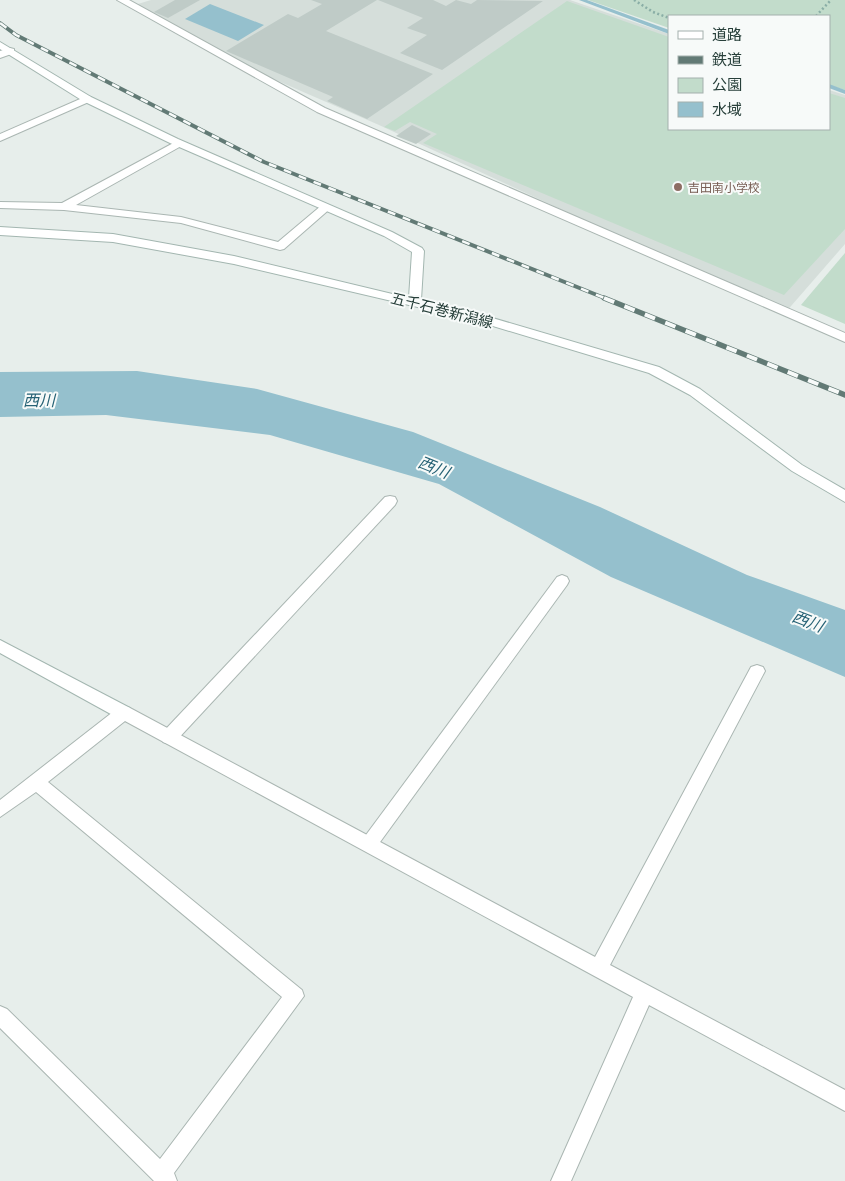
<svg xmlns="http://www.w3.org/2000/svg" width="845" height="1181" viewBox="0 0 845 1181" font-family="Mulish,'Noto Sans JP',sans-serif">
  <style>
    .built { fill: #d5deda }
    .green { fill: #c2dccb }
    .water { fill: #95c0cd }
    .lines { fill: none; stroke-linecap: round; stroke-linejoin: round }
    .stream { fill: #95c0cd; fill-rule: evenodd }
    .building { fill: #bfcbc7 }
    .lane-casing { stroke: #aab6b2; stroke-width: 2 }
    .street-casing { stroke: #aab6b2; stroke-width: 2 }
    .secondary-casing { stroke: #a3b6b0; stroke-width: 2 }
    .path { stroke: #8aaea6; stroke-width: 2.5; stroke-dasharray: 2 2.5; stroke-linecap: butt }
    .lane { fill: #fff; fill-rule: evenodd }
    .street { fill: #fff; fill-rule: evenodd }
    .secondary { fill: #fff; fill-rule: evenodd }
    .rail-far1-casing { stroke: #627a75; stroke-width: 4 }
    .rail-casing { stroke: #627a75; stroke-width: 5.5 }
    .rail-far1 { stroke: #f7faf9; stroke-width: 2.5; stroke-dasharray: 8; stroke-linecap: butt }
    .rail { stroke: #f7faf9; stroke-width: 4; stroke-dasharray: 11; stroke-linecap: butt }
    .education-dot { fill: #8d6e63; stroke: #f7faf9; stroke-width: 2 }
    .labels { text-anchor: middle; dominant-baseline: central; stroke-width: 4; stroke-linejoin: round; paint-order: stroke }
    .far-education-label { font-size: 12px; fill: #785e54; stroke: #f7faf9; text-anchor: start }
    .street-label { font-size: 15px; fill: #273f3a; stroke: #f7faf9 }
    .water-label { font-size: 16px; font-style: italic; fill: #266275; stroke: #f7faf9 }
  </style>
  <rect width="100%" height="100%" fill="#e7eeeb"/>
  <path class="built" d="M151 0H570L669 34V129H829V90L845 95V244L785 313 379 125 230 60 128 7Z"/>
  <g class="green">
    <path d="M588 0H845V90L829 85V16H669V28Z"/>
    <path d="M567 1 669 37V129H829V93L845 98V229L784 295 423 143 437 134 410 122 395 131 384 127Z"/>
    <path d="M845 253V324L801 305Z"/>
  </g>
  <g class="water">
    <path d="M210 4 264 25 238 41 185 19Z"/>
    <path d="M137 371 257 389 413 432 600 507 747 575 845 610V677L611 577 439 484 270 435 106 415 0 417V372Z"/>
  </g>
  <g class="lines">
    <g class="stream">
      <path d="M579 0H587L669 30V34Z"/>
      <path d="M829 84 845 90V94L829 88Z"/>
    </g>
  </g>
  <g class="building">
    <path d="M175 0H200L168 18 154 12Z"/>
    <path d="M311 0H377L326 31 433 74 367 119 327 101 333 97 226 51 288 14 298 18 322 4Z"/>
    <path d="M378 0H433L446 6 456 0 471 4 477 0 543 1 442 70 400 53 427 35 407 28 423 18Z"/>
    <path d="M412 125 431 134 416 144 396 136Z"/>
  </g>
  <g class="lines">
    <g class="lane-casing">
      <g id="lane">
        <path d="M390 496 395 497 397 501 395 505 175 742 169 744 163 742 161 737 163 732 385 497Z"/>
        <path d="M562 575 567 577 569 581 567 585 375 849 369 852 363 849 360 844 363 839 557 577Z"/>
      </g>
    </g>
    <g class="street-casing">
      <g id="street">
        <path d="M117 0H129L325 108 845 333V342L317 112Z"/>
        <path d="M10 48 14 49V53L0 58V51Z"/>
        <path d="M87 96 91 97V101L0 141V134Z"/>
        <path d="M179 140 184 143 183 145 76 205 181 217 278 242 322 205 326 204 332 207 284 249 280 250 181 223 64 210 0 208V202L62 203Z"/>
        <path d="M757 665 763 667 765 671 610 965 845 1090V1111L649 1005 571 1181H551L633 997 125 721 48 782 302 990 304 996 174 1173 177 1181H154L0 1028V1006L7 1009 160 1159 282 997 36 792 0 817V800L118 708 124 706 130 708 595 957 751 667Z"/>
      </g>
    </g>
    <g class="secondary-casing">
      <g id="secondary">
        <path d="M0 42 91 97 178 139 392 232 422 248 424 251 421 300 479 314 659 367 700 389 802 465 845 490V502L792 471 690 395 649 373 473 320 234 264 113 242 0 235V227L113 234 234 256 409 298 412 252 384 236 170 143 83 101 0 49Z"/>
        <path d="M0 640 130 708 132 713 130 718 124 720 118 718 0 653Z"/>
      </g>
    </g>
    <g class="path">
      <path d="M634 0 653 12 669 18"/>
      <path d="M816 16 831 0"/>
    </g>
    <use href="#lane" class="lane"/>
    <use href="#street" class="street"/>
    <use href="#secondary" class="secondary"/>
    <g class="rail-far1-casing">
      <path id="rail-far1" d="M0 23 16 35 264 162 607 299"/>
    </g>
    <g class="rail-casing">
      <path id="rail" d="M604 298 845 395"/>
    </g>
    <use href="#rail-far1" class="rail-far1"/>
    <use href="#rail" class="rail"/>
  </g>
  <circle class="education-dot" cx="678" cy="187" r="5"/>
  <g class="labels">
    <g class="far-education-label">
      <text x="688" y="187">吉田南小学校</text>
    </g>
    <g class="street-label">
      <text transform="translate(442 310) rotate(14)">五千石巻新潟線</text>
    </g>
    <g class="water-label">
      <text x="39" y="400">西川</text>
      <text transform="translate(434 467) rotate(22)">西川</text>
      <text transform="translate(808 621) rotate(21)">西川</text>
    </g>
  </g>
  <rect x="668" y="15" width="162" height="115" fill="#f7faf9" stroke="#a4afad"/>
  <rect x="678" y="31" width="25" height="8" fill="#ffffff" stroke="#a4afad"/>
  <text x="712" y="40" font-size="15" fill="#273f3a">道路</text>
  <rect x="678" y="56" width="25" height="8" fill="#627a75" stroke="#a4afad"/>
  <text x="712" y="65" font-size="15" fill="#273f3a">鉄道</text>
  <rect x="678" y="78" width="25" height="15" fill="#c2dccb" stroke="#a4afad"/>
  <text x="712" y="90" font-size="15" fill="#273f3a">公園</text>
  <rect x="678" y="102" width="25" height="15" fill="#95c0cd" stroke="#a4afad"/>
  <text x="712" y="115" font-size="15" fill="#273f3a">水域</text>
</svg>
